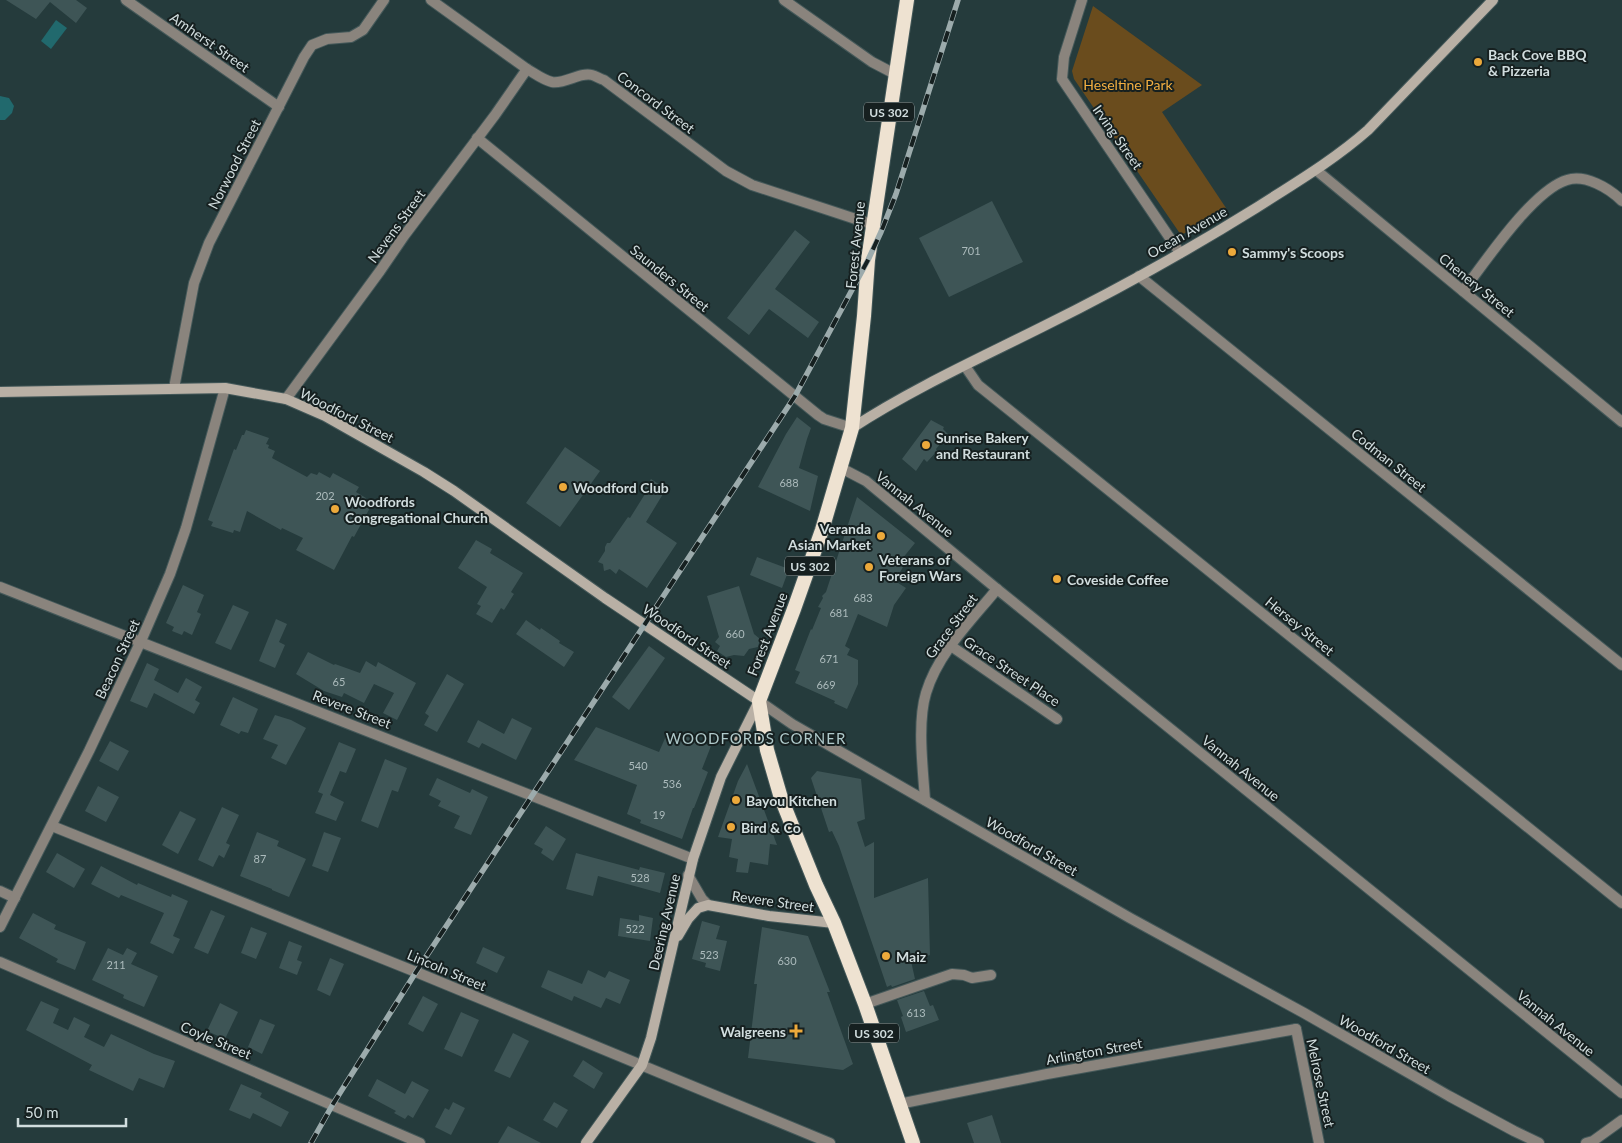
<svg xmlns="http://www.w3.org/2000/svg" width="1622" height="1143" viewBox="0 0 1622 1143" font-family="Lato,sans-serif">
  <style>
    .green { fill: #6a4c1d }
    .water { fill: #21696d }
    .building { fill: #3e5556 }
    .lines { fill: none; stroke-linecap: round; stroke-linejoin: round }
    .minor-casing { stroke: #445859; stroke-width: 12 }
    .tertiary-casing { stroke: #445859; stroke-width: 12 }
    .secondary-casing { stroke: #445859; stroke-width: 12 }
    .trunk-casing { stroke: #445859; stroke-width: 16 }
    .minor { stroke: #8a847d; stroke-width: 10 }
    .tertiary { stroke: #8a847d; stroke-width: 10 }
    .secondary { stroke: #b9b0a5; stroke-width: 10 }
    .trunk { stroke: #eee2d1; stroke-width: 14 }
    .rail-casing { stroke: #9cabac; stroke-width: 5.5 }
    .rail { stroke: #162020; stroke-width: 4; stroke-dasharray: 11; stroke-linecap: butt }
    .poi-dot { fill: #eca93b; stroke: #162020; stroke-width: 2 }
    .labels { text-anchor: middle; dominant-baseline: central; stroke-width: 4; stroke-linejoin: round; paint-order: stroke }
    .number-label { font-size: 11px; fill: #acbbbc }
    .shield { fill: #162020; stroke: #99a4a5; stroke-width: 1 }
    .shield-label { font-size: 12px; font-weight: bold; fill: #d1ddde }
    .street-label { font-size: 14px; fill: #d1ddde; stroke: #162020 }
    .poi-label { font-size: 14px; font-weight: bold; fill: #d1ddde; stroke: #162020; text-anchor: start }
    .park-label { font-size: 14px; fill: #f4af41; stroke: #162020 }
    .neighbourhood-label { font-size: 15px; letter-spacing: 1px; fill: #afc9ca; stroke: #162020 }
  </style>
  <rect width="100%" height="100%" fill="#253b3c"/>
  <path class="green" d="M1093 6 1202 85 1162 112 1226 208 1185 233 1181 235 1074 79 1072 71Z"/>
  <g class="water">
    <path d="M56 20 67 28 51 49 41 41Z"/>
    <path d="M0 96 9 98 14 106 12 113 5 120H0Z"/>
  </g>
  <g class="building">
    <path d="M6 0H76L87 8 76 23 50 2 36 19Z"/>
    <path d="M992 201 1023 262 949 297 919 238Z"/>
    <path d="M795 230 810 242 775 289 819 322 808 338 769 309 749 335 727 318Z"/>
    <path d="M797 417 811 428 807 439 799 468 818 476 810 511 758 487 786 434Z"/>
    <path d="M931 420 944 427 943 429 948 434 936 449 937 451 927 462 924 459 916 471 902 459Z"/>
    <path d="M246 430 269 438 266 444 269 445 268 448 275 451 272 458 307 477 311 473 317 475 319 472 330 478 333 473 359 487 356 492 366 498 365 500 371 506 354 537 352 536 334 570 296 550 303 538 282 528 281 530 247 511 240 532 234 530 233 533 211 526 213 522 208 520 234 449 236 450 242 435H244Z"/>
    <path d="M565 447 600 471 560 527 526 503Z"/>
    <path d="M651 479 666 489 646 522 677 543 647 588 619 569 616 574 610 569 604 571 603 564 598 562 605 551V547L607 543H610L628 517 630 518 645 494 643 492Z"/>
    <path d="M857 497 915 543 898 564 903 567 895 581 906 588 894 605 887 627 858 614 845 646 850 649 847 655 858 660V684L847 709 834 703 835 701 795 683 800 672 795 670 811 629 812 630 821 608 818 607 823 598 822 596 826 592Z"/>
    <path d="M476 540 492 549 490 553 523 573 511 592 514 594 504 610 501 608 492 623 476 614 481 606 477 604 487 587 458 568Z"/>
    <path d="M757 557 789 569 782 588 750 575Z"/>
    <path d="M183 585 204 595 197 612 201 614 192 635 184 631 182 635 172 631 174 627 166 623Z"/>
    <path d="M739 586 754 634 760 639 758 647 749 649 744 656 734 655 726 657 717 651 720 646 715 642 719 637 707 596Z"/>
    <path d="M233 605 249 612 231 650 215 643Z"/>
    <path d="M276 619 287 624 279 642 285 645 275 668 259 661Z"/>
    <path d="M526 620 540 630 541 628 560 641 559 643 574 652 564 667 516 634Z"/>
    <path d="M649 646 665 658 629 710 612 697Z"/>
    <path d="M308 652 334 665 335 664 360 673 366 661 376 667 378 662 416 683 397 720 383 713 394 693 374 684 364 703 344 693 342 697 324 691 296 674Z"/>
    <path d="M147 663 159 669 154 680 178 693 186 678 202 687 195 700 200 703 194 714 154 693 147 708 130 701Z"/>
    <path d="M447 674 464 684 437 732 424 725 429 716 425 713Z"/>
    <path d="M233 697 258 709 248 733 241 731 239 734 220 725Z"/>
    <path d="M275 715 291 720 306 728 286 765 271 758 278 745 263 739Z"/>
    <path d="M512 718 532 728 516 760 482 743 479 748 467 742 478 720 504 734Z"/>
    <path d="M596 727 659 752 666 736 669 737 672 731 711 746 702 769 708 772 694 808H693L682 839 640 823 641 820 627 814 637 785 574 760Z"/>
    <path d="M110 741 129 751 118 771 99 761Z"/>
    <path d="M339 742 356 749 346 773 340 771 330 795 344 802 336 821 315 813 323 794 318 792Z"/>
    <path d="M385 759 407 768 398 792 392 790 378 828 361 821Z"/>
    <path d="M747 764 777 845 770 844 768 865 750 862 748 873 736 872 738 859 729 857 732 839 718 837 738 781Z"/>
    <path d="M817 771 861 779 865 819 857 822 865 847 874 842V898L928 878 930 955 911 961 915 979 892 987 891 985 887 987 839 846 832 831 829 832 811 778Z"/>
    <path d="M437 778 470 793 472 789 488 797 471 835 454 828 460 816 438 806 441 801 429 795Z"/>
    <path d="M98 786 119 797 106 822 85 811Z"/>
    <path d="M222 807 239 815 226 843 230 845 224 858 219 855 213 867 198 860Z"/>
    <path d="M180 811 196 819 178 854 162 845Z"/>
    <path d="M546 826 566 839 553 861 541 853 543 849 534 844Z"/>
    <path d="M257 832 279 841 277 846 306 859 289 897 272 890V889L240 876Z"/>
    <path d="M324 832 341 838 328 872 312 866Z"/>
    <path d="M57 853 85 869 74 888 46 872Z"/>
    <path d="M576 853 639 870 640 867 665 873 660 893 598 876 593 896 566 889Z"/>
    <path d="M101 866 137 885 138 883 171 897 172 894 188 901 173 936 180 939 173 954 150 943 164 913 121 895 119 898 91 884Z"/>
    <path d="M211 910 225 916 208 954 194 948Z"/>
    <path d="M33 913 56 925 54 929 86 942 75 970 56 962 58 959 19 938Z"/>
    <path d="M639 915 653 918 650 941 618 936 620 918 639 921Z"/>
    <path d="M702 921 720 926 716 939 727 941 720 971 705 967 706 963 692 959Z"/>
    <path d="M251 927 267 933 256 959 241 953Z"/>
    <path d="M762 927 808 936 830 992H827L853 1064 843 1070 748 1058 757 984H754Z"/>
    <path d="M289 941 302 946 297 960 302 962 297 975 279 968Z"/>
    <path d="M483 947 505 957 497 973 476 963Z"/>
    <path d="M108 948 123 955 127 948 137 953 131 964 158 976 144 1007 123 998 124 995 92 980Z"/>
    <path d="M330 958 344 964 330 996 317 990Z"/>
    <path d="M548 970 582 984 588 970 605 978 609 971 630 980 620 1004 606 998 601 1008 574 996 572 1001 541 987Z"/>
    <path d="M924 991 930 1006 933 1005 939 1020 906 1032 901 1017 903 1016 897 1000Z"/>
    <path d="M423 996 438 1004 423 1032 408 1024Z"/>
    <path d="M41 1001 59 1009 53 1023 68 1030 74 1017 90 1025 84 1037 104 1047 111 1034 154 1054 175 1061 164 1088 139 1078 133 1091 89 1070 92 1065 26 1030Z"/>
    <path d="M220 1003 238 1012 225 1039 207 1031Z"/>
    <path d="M461 1012 479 1020 462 1057 444 1049Z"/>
    <path d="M260 1019 275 1025 262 1054 248 1047Z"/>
    <path d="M513 1033 529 1041 510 1078 494 1071Z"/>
    <path d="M583 1060 603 1073 594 1089 573 1076Z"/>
    <path d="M377 1079 405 1094 412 1081 429 1090 413 1118 408 1115 405 1119 394 1113 396 1111 368 1096Z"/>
    <path d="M241 1084 262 1093 260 1097 289 1112 281 1127 253 1113 250 1119 229 1110Z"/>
    <path d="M453 1102 465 1108 451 1135 435 1127 445 1108 449 1110Z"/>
    <path d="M554 1102 568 1110 557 1128 543 1120Z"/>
    <path d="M992 1115 1001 1143H974L967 1123Z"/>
    <path d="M508 1126 541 1143H498Z"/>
  </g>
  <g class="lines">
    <g class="minor-casing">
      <g id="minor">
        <path d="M126 0 279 107"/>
        <path d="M431 0 527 69C534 73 543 80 552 82 566 84 579 72 592 75 596 76 600 79 604 80L726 171 752 185 874 225"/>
        <path d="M784 0 872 62 895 74"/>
        <path d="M1082 0 1064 57 1062 79 1180 253"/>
        <path d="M477 138 818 415 824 419 852 428"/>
        <path d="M1316 170 1622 422"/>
        <path d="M1139 276 1622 665"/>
        <path d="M1463 291C1485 262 1533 190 1567 180 1585 174 1609 188 1622 201"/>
        <path d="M965 366 978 385 1622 903"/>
        <path d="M174 388 194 283 209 243 304 57 312 45 327 39 351 37 363 30 384 0"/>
        <path d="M286 399 380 271 404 236 495 115 527 69"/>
        <path d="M841 468 866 481 997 589 1622 1093"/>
        <path d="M0 587 693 859"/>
        <path d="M951 646 1057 719"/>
        <path d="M759 701 792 724 1130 918 1304 1013 1449 1096 1514 1131 1539 1143"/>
        <path d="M925 800C923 769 917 723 926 693 938 653 971 621 997 589"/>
        <path d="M52 826 416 972 830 1143"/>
        <path d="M0 891 15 898"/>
        <path d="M0 927 89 751 141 641 170 574 186 528 225 388"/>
        <path d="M0 962 420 1143"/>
        <path d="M865 1004 952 974 964 975 972 978 991 975"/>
        <path d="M1296 1029 1319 1143"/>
        <path d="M899 1104 1047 1074 1296 1029"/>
        <path d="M1586 1143 1593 1141 1622 1120"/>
      </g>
    </g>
    <g class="tertiary-casing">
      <path id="tertiary" d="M688 875 702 899 708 905"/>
    </g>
    <g class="secondary-casing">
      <g id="secondary">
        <path d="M0 392 225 388 286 399 325 416 424 472 454 491 605 598 759 701 721 777 693 859 651 1038 642 1065 586 1143"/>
        <path d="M852 428C912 389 978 359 1042 327 1115 291 1187 251 1256 208 1295 183 1334 160 1368 130L1493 0"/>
        <path d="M678 936 688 919 698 908 708 905 769 916 834 923"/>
      </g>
    </g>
    <g class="trunk-casing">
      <path id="trunk" d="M907 0 868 260 864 316 852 428 822 530 794 609 759 701 767 750 781 798 816 885 834 923 865 1004 913 1143"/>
    </g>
    <use href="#minor" class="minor"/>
    <use href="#tertiary" class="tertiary"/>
    <use href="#secondary" class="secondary"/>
    <use href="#trunk" class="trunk"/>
    <g class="rail-casing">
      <path id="rail" d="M311 1143 333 1104 416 972 795 396 868 260 881 232 896 194 958 0"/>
    </g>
    <use href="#rail" class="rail"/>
  </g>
  <g class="poi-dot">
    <circle cx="1478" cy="62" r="5"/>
    <circle cx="1232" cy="252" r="5"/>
    <circle cx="926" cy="445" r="5"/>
    <circle cx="563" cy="487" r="5"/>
    <circle cx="335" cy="509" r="5"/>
    <circle cx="881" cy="536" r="5"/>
    <circle cx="869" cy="567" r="5"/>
    <circle cx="1057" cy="579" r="5"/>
    <circle cx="736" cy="800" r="5"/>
    <circle cx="731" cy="827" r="5"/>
    <circle cx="886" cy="956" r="5"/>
    <path d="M793.5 1023.5h5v5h5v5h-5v5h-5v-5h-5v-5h5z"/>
  </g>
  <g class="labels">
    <g class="number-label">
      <text x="971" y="250">701</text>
      <text x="789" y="482">688</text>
      <text x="325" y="495">202</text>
      <text x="863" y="597">683</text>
      <text x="839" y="612">681</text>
      <text x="735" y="633">660</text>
      <text x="829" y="658">671</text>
      <text x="339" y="681">65</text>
      <text x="826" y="684">669</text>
      <text x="638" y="765">540</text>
      <text x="672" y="783">536</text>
      <text x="659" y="814">19</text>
      <text x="260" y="858">87</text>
      <text x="640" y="877">528</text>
      <text x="635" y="928">522</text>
      <text x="709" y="954">523</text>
      <text x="787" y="960">630</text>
      <text x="116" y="964">211</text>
      <text x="916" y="1012">613</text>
    </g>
    <g class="shield">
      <rect x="864" y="102.5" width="50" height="19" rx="4"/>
      <rect x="785" y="556.5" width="50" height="19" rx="4"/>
      <rect x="849" y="1023.5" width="50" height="19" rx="4"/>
    </g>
    <g class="shield-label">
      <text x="889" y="112">US 302</text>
      <text x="810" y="566">US 302</text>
      <text x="874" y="1033">US 302</text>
    </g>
    <g class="street-label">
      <text transform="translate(210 42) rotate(35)">Amherst Street</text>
      <text transform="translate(656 102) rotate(37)">Concord Street</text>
      <text transform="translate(1118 137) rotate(55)">Irving Street</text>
      <text transform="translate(234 164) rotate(-63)">Norwood Street</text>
      <text transform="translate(396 226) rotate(-54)">Nevens Street</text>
      <text transform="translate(1187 232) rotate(-30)">Ocean Avenue</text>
      <text transform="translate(855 245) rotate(-84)">Forest Avenue</text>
      <text transform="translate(670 278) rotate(39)">Saunders Street</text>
      <text transform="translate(1477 285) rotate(39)">Chenery Street</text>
      <text transform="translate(347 415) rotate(27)">Woodford Street</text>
      <text transform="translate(1389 460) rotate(39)">Codman Street</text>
      <text transform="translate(915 504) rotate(39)">Vannah Avenue</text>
      <text transform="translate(951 626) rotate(-53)">Grace Street</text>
      <text transform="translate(1300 626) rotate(39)">Hersey Street</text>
      <text transform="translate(767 634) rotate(-69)">Forest Avenue</text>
      <text transform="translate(687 636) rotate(34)">Woodford Street</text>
      <text transform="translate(117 659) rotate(-65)">Beacon Street</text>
      <text transform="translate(1012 671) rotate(34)">Grace Street Place</text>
      <text transform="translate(352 709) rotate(21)">Revere Street</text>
      <text transform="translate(1241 768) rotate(39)">Vannah Avenue</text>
      <text transform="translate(1032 846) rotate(30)">Woodford Street</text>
      <text transform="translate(773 901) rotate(8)">Revere Street</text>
      <text transform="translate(664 922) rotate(-77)">Deering Avenue</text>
      <text transform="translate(447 970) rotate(23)">Lincoln Street</text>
      <text transform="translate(1556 1023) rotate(39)">Vannah Avenue</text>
      <text transform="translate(216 1040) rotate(23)">Coyle Street</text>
      <text transform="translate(1385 1044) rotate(30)">Woodford Street</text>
      <text transform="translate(1094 1051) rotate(-10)">Arlington Street</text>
      <text transform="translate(1321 1083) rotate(78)">Melrose Street</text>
    </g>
    <g class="poi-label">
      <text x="1488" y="54">Back Cove BBQ<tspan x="1488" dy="16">&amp; Pizzeria</tspan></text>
      <text x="1242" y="252">Sammy's Scoops</text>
      <text x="936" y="437">Sunrise Bakery<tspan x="936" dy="16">and Restaurant</tspan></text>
      <text x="573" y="487">Woodford Club</text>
      <text x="345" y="501">Woodfords<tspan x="345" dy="16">Congregational Church</tspan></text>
      <text x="871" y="528" text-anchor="end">Veranda<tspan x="871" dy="16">Asian Market</tspan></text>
      <text x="879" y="559">Veterans of<tspan x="879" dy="16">Foreign Wars</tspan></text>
      <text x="1067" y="579">Coveside Coffee</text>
      <text x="746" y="800">Bayou Kitchen</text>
      <text x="741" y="827">Bird &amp; Co</text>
      <text x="896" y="956">Maiz</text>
      <text x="786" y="1031" text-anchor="end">Walgreens</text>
    </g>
    <g class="park-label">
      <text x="1128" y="84">Heseltine Park</text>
    </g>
    <g class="neighbourhood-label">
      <text x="756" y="738">WOODFORDS CORNER</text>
    </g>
  </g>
  <path d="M18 1118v8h108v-8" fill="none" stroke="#d1ddde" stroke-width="2.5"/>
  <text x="25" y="1118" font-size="15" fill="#d1ddde" stroke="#162020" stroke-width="4" paint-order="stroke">50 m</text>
</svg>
